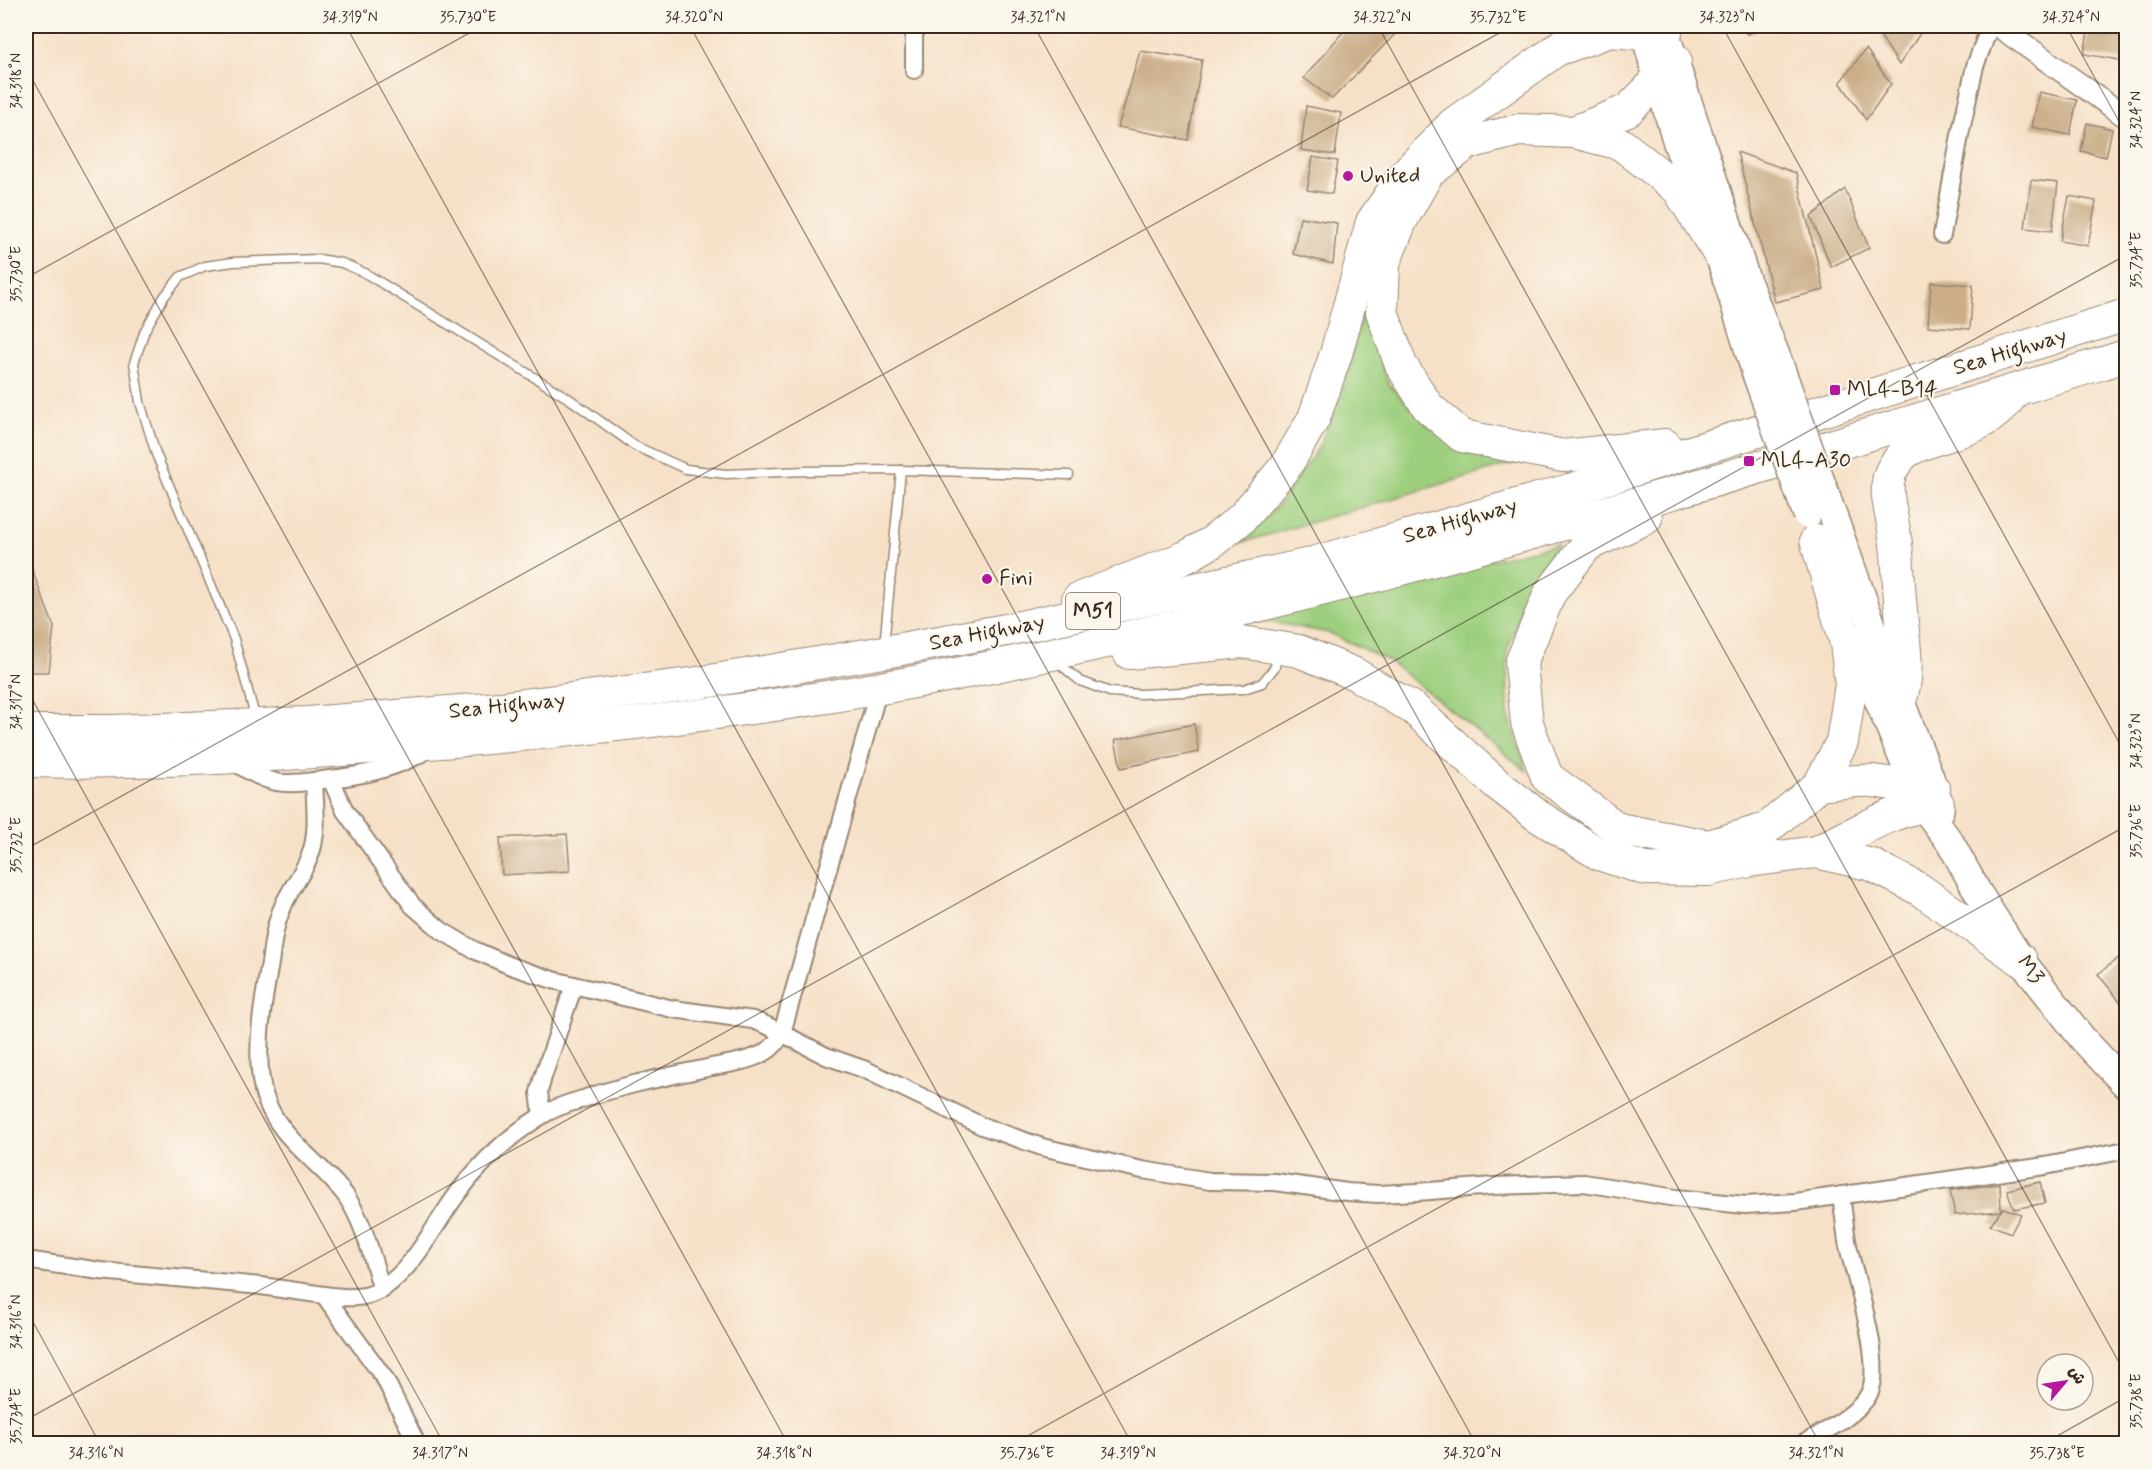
<svg xmlns="http://www.w3.org/2000/svg" width="2152" height="1469" viewBox="0 0 2152 1469" font-family="Mynerve,'Playpen Sans Arabic',sans-serif">
  <style>
    .green { fill: #9dcf7e; stroke: #6c7c4e; stroke-width: 1.5 }
    .building { fill: #cbae89 }
    .lines { fill: none; stroke-linecap: round; stroke-linejoin: round }
    .service-casing { stroke: #988673; stroke-width: 11 }
    .minor-casing { stroke: #988673; stroke-width: 20 }
    .tertiary-casing { stroke: #988673; stroke-width: 24 }
    .primary-casing { stroke: #988673; stroke-width: 30 }
    .motorway-casing { stroke: #988673; stroke-width: 34 }
    .service { stroke: #fff; stroke-width: 8 }
    .minor { stroke: #fff; stroke-width: 16 }
    .tertiary { stroke: #fff; stroke-width: 21 }
    .primary { stroke: #fff; stroke-width: 27 }
    .motorway { stroke: #fff; stroke-width: 32 }
    .primary-bridge-casing { stroke: #988673; stroke-width: 30; stroke-linecap: butt }
    .primary-bridge { stroke: #fff; stroke-width: 27 }
    .ticks { fill: none; stroke: #3b2a1e; stroke-width: 1.5; stroke-opacity: 0.45 }
    .poi-dot { fill: #b5179e; stroke: #fbf7ec; stroke-width: 2 }
    .labels { text-anchor: middle; dominant-baseline: central; stroke-width: 4.5; stroke-linejoin: round; paint-order: stroke }
    .shield { fill: #fbf7ec; stroke: #75685c; stroke-width: 1.5 }
    .shield-label { font-size: 21px; font-weight: bold; fill: #3b2a1e }
    .poi-label { font-size: 22px; fill: #3b2a1e; stroke: #fbf7ec; text-anchor: start }
    .street-label { font-size: 22px; fill: #3b2a1e; stroke: #fbf7ec }
    .neatline { fill: none; stroke: #3b2a1e; stroke-width: 2 }
    .ticks-label { font-size: 15px; text-anchor: middle; fill: #3b2a1e }
  </style>
  <rect width="100%" height="100%" fill="#fbf7ec"/>
  <filter id="ink" filterUnits="userSpaceOnUse"><feTurbulence type="fractalNoise" baseFrequency=".0167" numOctaves="2"/><feDisplacementMap in="SourceGraphic" scale="12" xChannelSelector="R" yChannelSelector="G"/><feConvolveMatrix kernelMatrix="1 2 1 2 8 2 1 2 1" color-interpolation-filters="sRGB"/></filter>
  <filter id="wash" filterUnits="userSpaceOnUse"><feTurbulence type="fractalNoise" baseFrequency=".008" numOctaves="4" result="noise"/><feDisplacementMap in="SourceGraphic" scale="24" xChannelSelector="R" yChannelSelector="G"/><feGaussianBlur stdDeviation="1.35" result="paint"/><feColorMatrix in="noise" values="0 0 0 0 0 0 0 0 0 0 0 0 0 0 0 0 0 1.4 0 .05"/><feComposite in="paint" operator="in"/></filter>
  <g filter="url(#wash)">
    <rect width="100%" height="100%" fill="#f6e1c8"/>
    <g class="green">
      <path d="M1367 296 1374 343 1389 384 1428 426 1518 462 1240 543 1280 503 1319 447 1341 393Z"/>
      <path d="M1558 544 1527 590 1507 652 1508 714 1527 771 1389 661 1329 633 1249 618Z"/>
    </g>
    <g id="blocks">
      <g class="building">
        <path d="M1348 26H1403L1332 99 1304 78Z"/>
        <path d="M1743 26H1768L1747 34Z"/>
        <path d="M1889 26H1917L1921 32 1899 65 1881 37Z"/>
        <path d="M2089 26H2126V61L2084 54Z"/>
        <path d="M1866 49 1891 84 1866 120 1840 82Z"/>
        <path d="M1140 51 1202 60 1188 140 1118 127Z"/>
        <path d="M2039 92 2077 100 2070 135 2032 127Z"/>
        <path d="M1306 106 1341 113 1335 155 1301 150Z"/>
        <path d="M2087 123 2112 129 2106 157 2081 151Z"/>
        <path d="M1737 152 1796 173 1824 290 1775 302Z"/>
        <path d="M1313 157 1338 161 1332 194 1307 190Z"/>
        <path d="M2031 180 2058 183 2052 231 2025 228Z"/>
        <path d="M1845 189 1869 248 1831 267 1811 217Z"/>
        <path d="M2069 196 2096 201 2088 246 2060 241Z"/>
        <path d="M1300 217 1337 223 1333 264 1293 254Z"/>
        <path d="M1931 282 1973 285 1970 329 1928 326Z"/>
        <path d="M26 554 54 627 49 672H26Z"/>
        <path d="M1194 724 1199 752 1121 768 1115 740Z"/>
        <path d="M567 834 570 871 502 875 500 838Z"/>
        <path d="M2126 952V1009L2098 974Z"/>
        <path d="M2040 1182 2045 1203 2014 1209 2007 1190Z"/>
        <path d="M2000 1184 2001 1211 1955 1215 1950 1190Z"/>
        <path d="M2003 1208 2021 1214 2011 1233 1990 1225Z"/>
      </g>
    </g>
  </g>
  <g filter="url(#ink)">
    <use href="#blocks" fill-opacity="0" stroke="#988673" stroke-width="1.5"/>
    <g class="lines">
      <g class="service-casing">
        <g id="service">
          <path d="M884 646 901 470"/>
          <path d="M1056 661 1080 681 1110 692 1141 694 1244 689 1262 683 1275 667 1277 653"/>
          <path d="M256 720 234 639 156 454 140 402 134 363 145 330 164 297 180 277 205 266 233 262 319 259 342 263 365 273 571 400 635 446 686 469 726 474 807 471 901 470 1069 475"/>
        </g>
      </g>
      <g class="minor-casing">
        <g id="minor">
          <path d="M914 70V26"/>
          <path d="M1942 235 1960 135 1975 66 1990 26"/>
          <path d="M231 759C245 770 259 778 276 782 291 785 306 782 322 780 359 776 395 770 427 750"/>
          <path d="M331 779 345 811 413 906 442 931 474 950 511 966 553 980 673 1009 753 1020 768 1026 826 1056 866 1070 982 1126 1042 1147 1142 1170 1210 1181 1275 1182 1347 1192 1378 1194 1417 1192 1494 1186 1584 1183 1676 1198 1745 1205 1795 1202 2045 1166 2126 1150"/>
          <path d="M314 781C315 806 319 835 309 858 299 881 284 896 277 923 273 936 272 950 270 963 263 1002 254 1052 263 1090 274 1136 319 1160 346 1196 365 1224 372 1258 382 1290"/>
          <path d="M542 1115 539 1092 543 1077 574 985"/>
          <path d="M26 1260 100 1271 261 1286 324 1295 385 1379 417 1444"/>
          <path d="M324 1295C343 1298 366 1300 382 1289 416 1266 434 1225 458 1193 481 1162 509 1136 541 1116 553 1108 569 1103 583 1099 623 1085 665 1077 707 1068 726 1064 747 1062 764 1053 773 1048 777 1042 782 1033L879 688"/>
          <path d="M1803 1444C1822 1433 1859 1414 1869 1394 1885 1363 1854 1277 1847 1241 1845 1226 1843 1211 1841 1195"/>
        </g>
      </g>
      <g class="tertiary-casing">
        <path id="tertiary" d="M1998 26 2126 117"/>
      </g>
      <g class="primary-casing">
        <g id="primary">
          <path d="M1645 26V34L1657 77 1678 146 1719 254 1756 374"/>
          <path d="M1669 44 1745 276 1779 363"/>
          <path d="M1830 507 1882 653 1930 777 1940 810"/>
          <path d="M1852 637 1922 805 1950 842 1977 891 2021 960 2082 1038 2126 1085"/>
        </g>
      </g>
      <g class="motorway-casing">
        <g id="motorway">
          <path d="M1565 47 1610 31 1645 34 1666 33"/>
          <path d="M1574 132 1628 110 1650 88 1657 77 1675 60"/>
          <path d="M1665 445 1563 456 1462 436 1428 407 1401 365 1382 312 1384 263 1401 221 1428 173 1468 143 1519 130 1574 132 1621 144 1678 189 1719 254"/>
          <path d="M1646 518 1587 545 1550 593 1521 663 1527 723 1547 777 1618 829 1708 846 1766 829 1819 785 1842 742 1851 685 1846 643 1816 540"/>
          <path d="M1078 599 1186 557 1212 542 1242 518 1286 466 1314 418 1336 354 1372 222 1405 174 1453 124 1555 51 1584 26"/>
          <path d="M1129 653 1242 642 1299 651 1355 674 1414 709 1497 784 1538 816 1599 854 1645 869 1708 870 1749 861 1816 852 1872 865 1919 889 2021 960"/>
          <path d="M1900 701C1911 670 1903 642 1901 610 1898 585 1899 561 1895 537 1893 520 1886 499 1888 482 1890 469 1898 459 1907 451 1945 430 1984 435 2012 395"/>
          <path d="M26 731H113L307 723 500 708 698 683 884 652 1006 630 1306 565 1573 489 2126 315"/>
          <path d="M26 761C149 764 269 756 392 746 593 731 794 708 991 667 1376 587 1751 471 2126 356"/>
          <path d="M1819 785C1837 783 1854 780 1872 781 1893 783 1913 789 1934 790"/>
          <path d="M1816 852C1855 834 1895 807 1938 804"/>
        </g>
      </g>
      <use href="#service" class="service"/>
      <use href="#minor" class="minor"/>
      <use href="#tertiary" class="tertiary"/>
      <use href="#primary" class="primary"/>
      <use href="#motorway" class="motorway"/>
      <g class="primary-bridge-casing">
        <g id="primary-bridge">
          <path d="M1779 363 1830 507"/>
          <path d="M1756 374 1807 515"/>
        </g>
      </g>
      <use href="#primary-bridge" class="primary-bridge"/>
    </g>
  </g>
  <path class="ticks" d="M346 26 1132 1444M690 26 1476 1444M1034 26 1820 1444M1378 26 2126 1375M1722 26 2126 755M2066 26 2126 134M26 68 788 1444M26 278 482 26M26 688 444 1444M26 849 1512 26M26 1309 100 1444M26 1420 2126 255M1013 1444 2126 826M2043 1444 2126 1397"/>
  <g class="poi-dot">
    <circle cx="1348" cy="176" r="6"/>
    <rect x="1829" y="384" width="12" height="12" rx="3"/>
    <rect x="1743" y="455" width="12" height="12" rx="3"/>
    <circle cx="987" cy="579" r="6"/>
  </g>
  <g class="labels">
    <rect class="shield" x="1066" y="593" width="54" height="36" rx="4.5"/>
    <g class="shield-label">
      <text x="1093" y="611">M51</text>
    </g>
    <g class="poi-label">
      <text x="1360" y="176">United</text>
      <text x="1847" y="390">ML4-B14</text>
      <text x="1761" y="461">ML4-A30</text>
      <text x="999" y="579">Fini</text>
    </g>
    <g class="street-label">
      <text transform="translate(2010 352) rotate(-17)">Sea Highway</text>
      <text transform="translate(1460 521) rotate(-16)">Sea Highway</text>
      <text transform="translate(987 633) rotate(-11)">Sea Highway</text>
      <text transform="translate(507 706) rotate(-6)">Sea Highway</text>
      <text transform="translate(2030 970) rotate(53)">M3</text>
    </g>
  </g>
  <rect width="2152" height="1469" fill="none" stroke="#fbf7ec" stroke-width="66"/>
  <g transform="translate(2065 1382) rotate(61)"><circle r="28" fill="#fbf7ec" stroke="#aea59a" stroke-width="1.5"/>
  <path d="M0-4.5L10 22L0 15L-10 22Z" fill="#b5179e"/>
  <text y="-9" font-size="16" font-weight="bold" text-anchor="middle" fill="#3b2a1e">ش</text>
  </g>
  <rect x="33" y="33" width="2086" height="1403" class="neatline"/>
  <g class="ticks-label">
    <text x="350" y="22">34.319°N</text>
    <text x="468" y="22">35.730°E</text>
    <text x="694" y="22">34.320°N</text>
    <text x="1038" y="22">34.321°N</text>
    <text x="1382" y="22">34.322°N</text>
    <text x="1498" y="22">35.732°E</text>
    <text x="1727" y="22">34.323°N</text>
    <text x="2071" y="22">34.324°N</text>
    <text transform="translate(16 81) rotate(-90)" y="5">34.318°N</text>
    <text transform="translate(2136 120) rotate(-90)" y="5">34.324°N</text>
    <text transform="translate(2136 260) rotate(-90)" y="5">35.734°E</text>
    <text transform="translate(16 274) rotate(-90)" y="5">35.730°E</text>
    <text transform="translate(16 702) rotate(-90)" y="5">34.317°N</text>
    <text transform="translate(2136 741) rotate(-90)" y="5">34.323°N</text>
    <text transform="translate(2136 831) rotate(-90)" y="5">35.736°E</text>
    <text transform="translate(16 845) rotate(-90)" y="5">35.732°E</text>
    <text transform="translate(16 1322) rotate(-90)" y="5">34.316°N</text>
    <text transform="translate(2136 1401) rotate(-90)" y="5">35.738°E</text>
    <text transform="translate(16 1416) rotate(-90)" y="5">35.734°E</text>
    <text x="96" y="1458">34.316°N</text>
    <text x="440" y="1458">34.317°N</text>
    <text x="784" y="1458">34.318°N</text>
    <text x="1027" y="1458">35.736°E</text>
    <text x="1128" y="1458">34.319°N</text>
    <text x="1472" y="1458">34.320°N</text>
    <text x="1816" y="1458">34.321°N</text>
    <text x="2057" y="1458">35.738°E</text>
  </g>
</svg>
